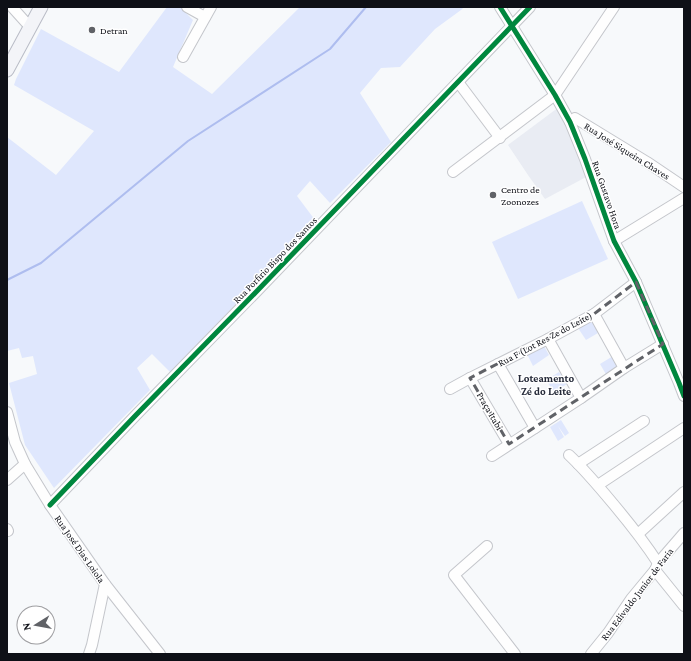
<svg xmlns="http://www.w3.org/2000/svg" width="691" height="661" viewBox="0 0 691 661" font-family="'Crimson Pro',serif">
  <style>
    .built { fill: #e9ecf3 }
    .green { fill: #dfe7fd }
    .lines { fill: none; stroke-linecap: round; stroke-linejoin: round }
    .stream { stroke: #aebdef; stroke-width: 2 }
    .minor-casing { stroke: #c4c6cb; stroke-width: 12 }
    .major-casing { stroke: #b9bcc6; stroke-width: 15 }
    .minor { stroke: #fefefe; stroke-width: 10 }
    .major { stroke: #f3f4f8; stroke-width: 13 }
    .cycleway-casing { stroke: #fff; stroke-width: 8 }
    .cycleway { stroke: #00873e; stroke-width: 5 }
    .marked { fill: none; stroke: #606267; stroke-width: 3; stroke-dasharray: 8 5; stroke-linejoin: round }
    .poi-dot { fill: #606267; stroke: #fff; stroke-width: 1.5 }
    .labels { text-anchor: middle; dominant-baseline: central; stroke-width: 3; stroke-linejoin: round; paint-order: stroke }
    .poi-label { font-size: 10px; fill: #0e1017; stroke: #fff; text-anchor: start }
    .street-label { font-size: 10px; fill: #0e1017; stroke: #fff }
    .neighbourhood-label { font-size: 11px; font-weight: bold; fill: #242938; stroke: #fff }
  </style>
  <rect width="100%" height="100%" fill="#f7f9fb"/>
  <path class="built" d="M559 107 588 176 545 199 528 175 508 145Z"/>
  <g class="green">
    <path d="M167 7 181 8 193 20 173 67 212 94 300 7H464L461 10 435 29 400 67 381 68 360 93 391 142 330 203 310 181 297 196 315 220 171 373 152 354 137 368 150 390 54 488 25 445 9 383 37 374 33 356 22 358 19 348 7 351V137L56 175 94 131 14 85 16 79 41 29 119 72Z"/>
    <path d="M582 201 608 259 518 299 492 242Z"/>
    <path d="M591 320 598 333 586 340 578 328Z"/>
    <path d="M544 346 549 355 533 366 527 354Z"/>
    <path d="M613 356 620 368 607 376 600 364Z"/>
    <path d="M559 372 567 384 554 392 546 380Z"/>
    <path d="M561 420 569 433 565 436 558 426 564 437 558 441 550 427Z"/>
  </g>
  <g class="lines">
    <path class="stream" d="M7 280 41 263 188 141 330 49 366 7"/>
    <g class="minor-casing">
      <g id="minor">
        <path d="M12 7 30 27"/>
        <path d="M187 7 205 17"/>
        <path d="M500 7 555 95 570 122 585 159 614 241 636 282 679 383 684 396"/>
        <path d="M183 57 211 7"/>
        <path d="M458 82 500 138"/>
        <path d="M570 122 575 118 647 162 684 187"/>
        <path d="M453 172 555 95 614 7"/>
        <path d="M614 241 684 198"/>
        <path d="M594 314 624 368"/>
        <path d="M548 339 581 398"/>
        <path d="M498 364 535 428"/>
        <path d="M470 378 509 444"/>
        <path d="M450 389 470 378 548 339 594 314 636 282"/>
        <path d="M7 412 15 442 25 464 50 505 105 584 160 654"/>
        <path d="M569 455C586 471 600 488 615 506 630 524 645 543 658 563"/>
        <path d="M492 456 581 398 624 368 663 344"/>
        <path d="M578 464 644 421"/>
        <path d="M7 480 25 464"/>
        <path d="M598 485 684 428"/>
        <path d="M50 505 136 415 257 291 530 7"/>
        <path d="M7 529 8 531"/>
        <path d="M638 534 684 492"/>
        <path d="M487 546 454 575 515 654"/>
        <path d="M655 570 684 606"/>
        <path d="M89 654 92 645 105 584"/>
        <path d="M591 654 608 633 631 599 655 570 658 563 684 533"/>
      </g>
    </g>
    <g class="major-casing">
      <path id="major" d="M7 70 41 7"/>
    </g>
    <use href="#minor" class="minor"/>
    <use href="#major" class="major"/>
    <g class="cycleway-casing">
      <g id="cycleway">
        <path d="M500 7 555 95 570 122 585 159 614 241 636 282 679 383 684 396"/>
        <path d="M50 505 136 415 257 291 530 7"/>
      </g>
    </g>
    <use href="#cycleway" class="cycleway"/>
  </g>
  <path class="marked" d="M636 282 663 344 509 444 470 378 594 314Z"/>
  <g class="poi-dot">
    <circle cx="92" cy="30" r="4"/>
    <circle cx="493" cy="195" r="4"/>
  </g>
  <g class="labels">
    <g class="poi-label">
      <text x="100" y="30">Detran</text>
      <text x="501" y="189">Centro de<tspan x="501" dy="12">Zoonozes</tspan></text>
    </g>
    <g class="street-label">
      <text transform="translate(627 151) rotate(32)">Rua José Siqueira Chaves</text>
      <text transform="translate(607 195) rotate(71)">Rua Gustavo Hora</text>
      <text transform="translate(275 260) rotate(-46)">Rua Porfirio Bispo dos Santos</text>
      <text transform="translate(545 339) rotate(-28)">Rua F (Lot Res Ze do Leite)</text>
      <text transform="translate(490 411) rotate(60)">Praça Itabi</text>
      <text transform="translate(80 549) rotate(55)">Rua José Dias Loiola</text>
      <text transform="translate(637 594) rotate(-53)">Rua Edivaldo Junior de Faria</text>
    </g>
    <g class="neighbourhood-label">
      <text x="546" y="378">Loteamento<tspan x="546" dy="13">Zé do Leite</tspan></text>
    </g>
  </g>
  <rect width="691" height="661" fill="none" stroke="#0e1017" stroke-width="16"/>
  <g transform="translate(36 625) rotate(259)"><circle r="19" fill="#ffffff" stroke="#9f9fa2"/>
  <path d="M0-3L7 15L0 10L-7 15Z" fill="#606267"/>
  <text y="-6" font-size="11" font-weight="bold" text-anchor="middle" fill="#0e1017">N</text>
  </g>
</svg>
